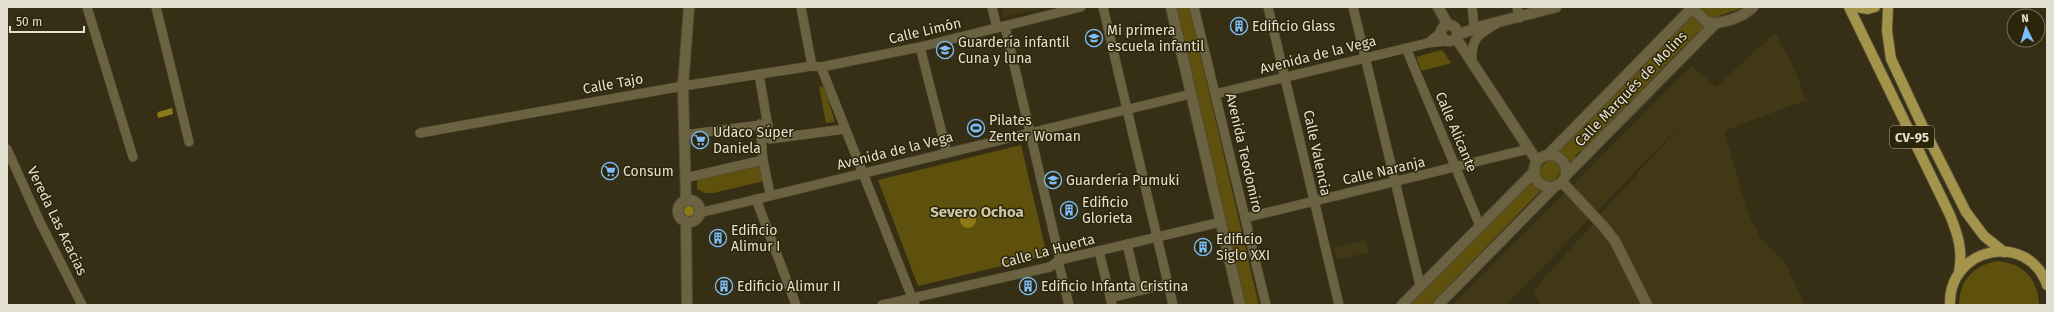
<svg xmlns="http://www.w3.org/2000/svg" width="2054" height="312" viewBox="0 0 2054 312" font-family="'Fira Sans',sans-serif">
  <style>
    .built { fill: #413916 }
    .green { fill: #5e510e }
    .water { fill: #8d7915 }
    .lines { fill: none; stroke-linecap: round; stroke-linejoin: round }
    .minor-casing { stroke: #524b33; stroke-width: 10 }
    .tertiary-casing { stroke: #524b33; stroke-width: 12 }
    .primary-casing { stroke: #524b33; stroke-width: 12 }
    .minor { stroke: #6a6240; stroke-width: 9 }
    .tertiary { stroke: #6a6240; stroke-width: 10 }
    .primary { stroke: #a4934a; stroke-width: 10 }
    .labels { text-anchor: middle; dominant-baseline: central; stroke-width: 3; stroke-linejoin: round; paint-order: stroke }
    .shield { fill: #2c250a; stroke: #ada895; stroke-width: 1 }
    .shield-label { font-size: 13px; font-weight: bold; fill: #e4e0d1 }
    .poi-label { font-size: 14px; fill: #e4e0d1; stroke: #2c250a; text-anchor: start }
    .street-label { font-size: 14px; fill: #e4e0d1; stroke: #2c250a }
    .neighbourhood-label { font-size: 15px; font-weight: bold; fill: #cdc6a7; stroke: #2c250a }
  </style>
  <rect width="100%" height="100%" fill="#362f15"/>
  <g class="built">
    <path d="M1002 7H1045L1004 17Z"/>
    <path d="M1775 33 1794 68 1806 100 1724 131 1748 213 1761 239 1785 263 1805 305H1541L1533 291 1687 118 1506 305H1453L1692 66 1716 87Z"/>
    <path d="M1366 240 1369 252 1337 260 1334 248Z"/>
  </g>
  <g class="green">
    <path d="M1176 7H1189L1259 305H1244Z"/>
    <path d="M1697 7H1745L1718 16 1681 49 1582 151H1580L1575 156 1576 157 1561 170 1556 179 1550 181 1430 305H1407Z"/>
    <path d="M1441 50 1444 52 1451 63 1422 71 1416 57Z"/>
    <path d="M822 86 825 89 835 122 826 123 819 87Z"/>
    <path d="M1021 145 1047 255 918 286 878 180Z"/>
    <path d="M760 165 764 181 713 193H705L697 189V179Z"/>
    <path d="M1998 261C2024 264 2038 279 2039 305H1959C1959 280 1974 265 1998 261Z"/>
  </g>
  <g class="water">
    <path d="M172 108 173 114 159 118 157 116 158 112Z"/>
    <circle cx="689" cy="211" r="7"/>
    <circle cx="968" cy="220" r="8"/>
  </g>
  <g class="lines">
    <g class="minor-casing">
      <g id="minor">
        <path d="M87 7 133 157"/>
        <path d="M156 7 189 142"/>
        <path d="M801 7 812 66"/>
        <path d="M992 7 997 28"/>
        <path d="M1103 7 1173 305"/>
        <path d="M1194 7 1266 305"/>
        <path d="M1268 7 1339 305"/>
        <path d="M1353 7 1420 285"/>
        <path d="M1472 7 1474 25"/>
        <path d="M1517 7 1519 18"/>
        <path d="M1005 26 1060 260"/>
        <path d="M1428 43 1440 33"/>
        <path d="M920 47 947 153"/>
        <path d="M1406 48 1480 226"/>
        <path d="M1472 61C1471 39 1477 35 1496 24"/>
        <path d="M821 67 920 47 1081 7"/>
        <path d="M759 74 770 139 845 129"/>
        <path d="M1215 94 1428 43 1446 41"/>
        <path d="M760 124 763 160 769 189"/>
        <path d="M420 133 683 86 812 66 821 67 915 305"/>
        <path d="M684 135 768 124"/>
        <path d="M7 149 39 220 82 305"/>
        <path d="M685 178 763 160"/>
        <path d="M756 199 796 305"/>
        <path d="M699 213 1191 94"/>
        <path d="M1245 218 1529 149"/>
        <path d="M1127 244 1138 291"/>
        <path d="M1099 251 1112 305"/>
        <path d="M1058 261 1069 305"/>
        <path d="M1110 298 1168 284"/>
        <path d="M882 305 1050 267 1060 260 1221 222"/>
      </g>
    </g>
    <g class="tertiary-casing">
      <g id="tertiary">
        <path d="M1171 7 1240 305"/>
        <path d="M1438 7 1448 25"/>
        <path d="M1691 7 1708 23C1723 24 1743 17 1753 7"/>
        <circle cx="1449" cy="33" r="8"/>
        <path d="M1457 35 1482 26 1556 7"/>
        <path d="M1456 38 1537 161"/>
        <path d="M1548 155 1693 7"/>
        <circle cx="1550" cy="171" r="16"/>
        <path d="M1566 175 1716 23"/>
        <path d="M1562 182 1604 227 1615 241 1647 305"/>
        <path d="M686 200 683 86 689 7"/>
        <circle cx="689" cy="211" r="11"/>
        <path d="M686 222 687 305"/>
        <path d="M1402 305 1535 171"/>
        <path d="M1438 305 1556 185"/>
      </g>
    </g>
    <g class="primary-casing">
      <g id="primary">
        <path d="M1849 7 1950 215C1958 235 1963 250 1959 272"/>
        <path d="M1856 7 1868 9 1875 7"/>
        <path d="M1888 7 1887 31 1891 59 1922 125 1966 212 1984 236 2004 252"/>
        <path d="M1950 305C1948 247 2028 230 2047 285"/>
      </g>
    </g>
    <use href="#minor" class="minor"/>
    <use href="#tertiary" class="tertiary"/>
    <use href="#primary" class="primary"/>
  </g>
  <defs>
    <g id="building-ring" transform="scale(0.9)"><circle r="9.5" fill="#2c250a" stroke="#7cbef9" stroke-width="1.5"/><path d="M-4-6H4V6H1V3H-1V6H-4ZM-2.5-4.3h1.7v1.8h-1.7ZM.8-4.3h1.7v1.8H.8ZM-2.5-1h1.7V.8h-1.7ZM.8-1h1.7V.8H.8Z" fill="#7cbef9"/></g>
    <g id="school-ring" transform="scale(0.9)"><circle r="9.5" fill="#2c250a" stroke="#7cbef9" stroke-width="1.5"/><path d="M0-5L7-2L0 1L-7-2ZM-4 1L0 2.5L4 1V4Q0 6-4 4Z" fill="#7cbef9"/></g>
    <g id="stadium-ring" transform="scale(0.9)"><circle r="9.5" fill="#2c250a" stroke="#7cbef9" stroke-width="1.5"/><path d="M0-5a6.5 5 0 1 0 0 10a6.5 5 0 1 0 0-10ZM-3.5-1.8h7v3.6h-7Z" fill="#7cbef9"/></g>
    <g id="supermarket-ring" transform="scale(0.9)"><circle r="9.5" fill="#2c250a" stroke="#7cbef9" stroke-width="1.5"/><path d="M-6-5.5h2.5l.6 2H6L4.5 2H-2.5L-4.4-4H-6ZM-1.5 3.2a1.3 1.3 0 1 0 .1 0ZM3 3.2a1.3 1.3 0 1 0 .1 0Z" fill="#7cbef9"/></g>
  </defs>
  <g fill-rule="evenodd">
    <use href="#building-ring" x="1239" y="26"/>
    <use href="#school-ring" x="1094" y="38"/>
    <use href="#school-ring" x="945" y="50"/>
    <use href="#stadium-ring" x="976" y="128"/>
    <use href="#supermarket-ring" x="700" y="140"/>
    <use href="#supermarket-ring" x="610" y="171"/>
    <use href="#school-ring" x="1053" y="180"/>
    <use href="#building-ring" x="1069" y="210"/>
    <use href="#building-ring" x="718" y="238"/>
    <use href="#building-ring" x="1203" y="247"/>
    <use href="#building-ring" x="724" y="286"/>
    <use href="#building-ring" x="1028" y="286"/>
  </g>
  <g class="labels">
    <rect class="shield" x="1890" y="126" width="44" height="22" rx="3"/>
    <g class="shield-label">
      <text x="1912" y="137">CV-95</text>
    </g>
    <g class="poi-label">
      <text x="1252" y="26">Edificio Glass</text>
      <text x="1107" y="30">Mi primera<tspan x="1107" dy="16">escuela infantil</tspan></text>
      <text x="958" y="42">Guardería infantil<tspan x="958" dy="16">Cuna y luna</tspan></text>
      <text x="989" y="120">Pilates<tspan x="989" dy="16">Zenter Woman</tspan></text>
      <text x="713" y="132">Udaco Súper<tspan x="713" dy="16">Daniela</tspan></text>
      <text x="623" y="171">Consum</text>
      <text x="1066" y="180">Guardería Pumuki</text>
      <text x="1082" y="202">Edificio<tspan x="1082" dy="16">Glorieta</tspan></text>
      <text x="731" y="230">Edificio<tspan x="731" dy="16">Alimur I</tspan></text>
      <text x="1216" y="239">Edificio<tspan x="1216" dy="16">Siglo XXI</tspan></text>
      <text x="737" y="286">Edificio Alimur II</text>
      <text x="1041" y="286">Edificio Infanta Cristina</text>
    </g>
    <g class="street-label">
      <text transform="translate(925 31) rotate(-13)">Calle Limón</text>
      <text transform="translate(1318 55) rotate(-14)">Avenida de la Vega</text>
      <text transform="translate(613 84) rotate(-10)">Calle Tajo</text>
      <text transform="translate(1631 89) rotate(-46)">Calle Marqués de Molins</text>
      <text transform="translate(1456 132) rotate(67)">Calle Alicante</text>
      <text transform="translate(895 151) rotate(-14)">Avenida de la Vega</text>
      <text transform="translate(1244 153) rotate(77)">Avenida Teodomiro</text>
      <text transform="translate(1317 153) rotate(78)">Calle Valencia</text>
      <text transform="translate(1384 171) rotate(-13)">Calle Naranja</text>
      <text transform="translate(57 221) rotate(64)">Vereda Las Acacias</text>
      <text transform="translate(1048 251) rotate(-15)">Calle La Huerta</text>
    </g>
    <g class="neighbourhood-label">
      <text x="977" y="212">Severo Ochoa</text>
    </g>
  </g>
  <rect width="2054" height="312" fill="none" stroke="#e4e0d1" stroke-width="16"/>
  <g transform="translate(2026 28) rotate(355)"><circle r="19" fill="#2c250a" stroke="#76705a"/>
  <path d="M0-3L7 15L0 10L-7 15Z" fill="#7cbef9"/>
  <text y="-6" font-size="11" font-weight="bold" text-anchor="middle" fill="#e4e0d1">N</text>
  </g>
  <path d="M10 26v6h74v-6" fill="none" stroke="#e4e0d1" stroke-width="2"/>
  <text x="16" y="26" font-size="12" fill="#e4e0d1" stroke="#2c250a" stroke-width="3" paint-order="stroke">50 m</text>
</svg>
